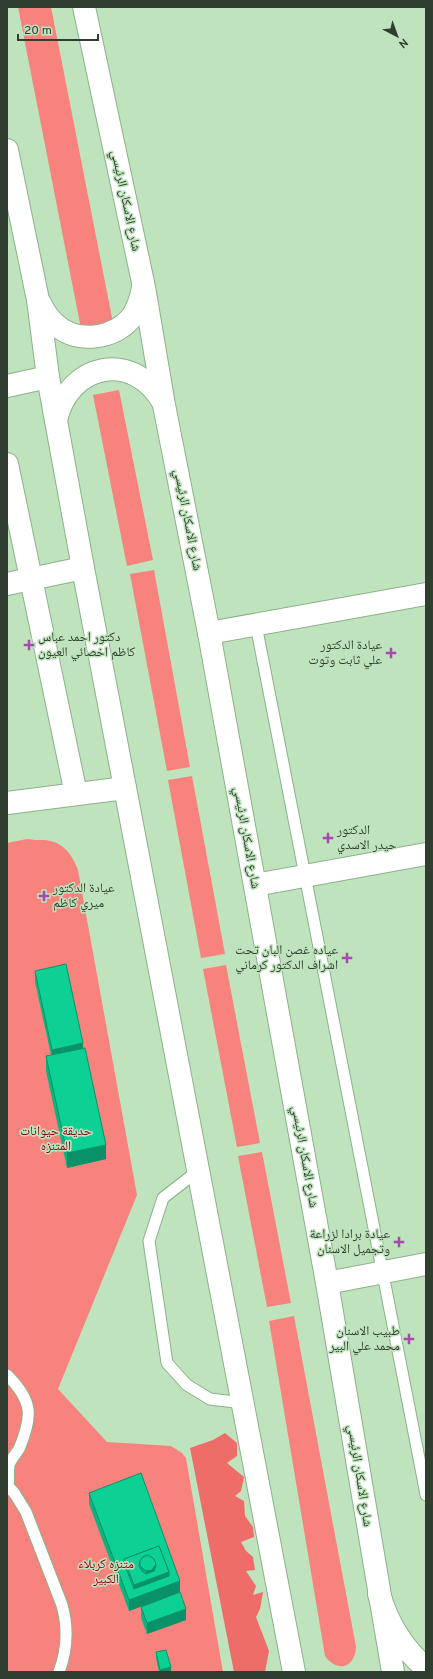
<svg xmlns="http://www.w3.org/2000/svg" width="433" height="1679" viewBox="0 0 433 1679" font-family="Overpass,'Noto Naskh Arabic',sans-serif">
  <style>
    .green { fill: #f8837d }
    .forest { fill: #ee6d69 }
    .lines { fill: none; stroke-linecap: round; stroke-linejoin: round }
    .lane-casing { stroke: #8db08c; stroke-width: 13 }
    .street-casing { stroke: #8db08c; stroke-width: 24 }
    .primary-casing { stroke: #8db08c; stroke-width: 24 }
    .highway-casing { stroke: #8db08c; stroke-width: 24 }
    .lane { stroke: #fff; stroke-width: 11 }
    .street { stroke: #fff; stroke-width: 22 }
    .primary { stroke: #fff; stroke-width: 22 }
    .highway { stroke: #fff; stroke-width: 22 }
    .wall { fill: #0bb37f }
    .shaded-wall { fill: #099268 }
    .building { fill: #0dd094; stroke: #099268; fill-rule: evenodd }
    .poi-dot { fill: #a849b2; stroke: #bfe3bd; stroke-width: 1.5 }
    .labels { text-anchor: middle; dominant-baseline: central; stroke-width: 3; stroke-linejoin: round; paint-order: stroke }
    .street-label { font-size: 13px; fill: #303e2f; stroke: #bfe3bd }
    .poi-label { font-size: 13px; fill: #303e2f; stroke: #bfe3bd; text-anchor: end }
    .park-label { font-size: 13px; fill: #7f0013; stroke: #bfe3bd }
  </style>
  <rect width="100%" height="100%" fill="#bfe3bd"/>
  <g class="green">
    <path d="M18 7H51L116 338 84 344Z"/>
    <path d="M119 390 153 560 127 566 93 395Z"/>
    <path d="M154 570 190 767 167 771 130 574Z"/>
    <path d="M192 776 225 954 201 958 168 780Z"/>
    <path d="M27 839C33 840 38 840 43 840 63 841 72 854 78 870L137 1195 58 1389 107 1442 171 1446 182 1453 186 1458 223 1672H7V843Z"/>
    <path d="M226 965 260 1143 237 1147 203 969Z"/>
    <path d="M262 1152 291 1303 267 1307 238 1156Z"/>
    <path d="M294 1316 356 1647C355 1668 337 1673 325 1656L269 1321Z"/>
  </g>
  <path class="forest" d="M225 1433 237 1443V1456L227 1463 244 1477 241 1491 235 1496 244 1501 245 1516 253 1527 254 1537 241 1542 246 1551 253 1557 255 1570 246 1571 256 1586 253 1595 263 1592 260 1609 256 1617 269 1651 265 1672H234L190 1448 213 1440Z"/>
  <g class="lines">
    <g class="lane-casing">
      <g id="lane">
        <path d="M256 625C311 916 371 1205 426 1495"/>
        <path d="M199 1170 163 1198 149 1241 167 1363 187 1385 210 1399 243 1403"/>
        <path d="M7 1375C33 1401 33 1416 19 1449 16 1454 11 1459 9 1465 8 1472 9 1480 8 1487"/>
        <path d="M7 1485 15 1494 26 1512 62 1605C68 1627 67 1651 59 1672"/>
      </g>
    </g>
    <g class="street-casing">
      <g id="street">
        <path d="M7 386 48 377"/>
        <path d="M7 464 76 794"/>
        <path d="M7 584 83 568"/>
        <path d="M209 633 426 594"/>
        <path d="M7 803 125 788"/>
        <path d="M255 885 426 854"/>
        <path d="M327 1283 426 1264"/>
      </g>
    </g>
    <g class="primary-casing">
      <g id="primary">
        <path d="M84 7 144 287 164 405 209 633 327 1283 393 1672"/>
        <path d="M7 150 38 300 48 377 83 568 294 1672"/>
        <path d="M40 303C44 312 49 319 56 325 78 344 114 339 132 317 138 308 141 298 143 288"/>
        <path d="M56 420C69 363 133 350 163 402"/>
      </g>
    </g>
    <g class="highway-casing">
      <path id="highway" d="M379 1594C388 1624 402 1648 426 1668"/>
    </g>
    <use href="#lane" class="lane"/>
    <use href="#street" class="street"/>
    <use href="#primary" class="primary"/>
    <use href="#highway" class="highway"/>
  </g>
  <g class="wall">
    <path d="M35 971 83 1048 106 1159 67 1168 46 1071V1056L51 1055 35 982Z"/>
    <path d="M89 1493 180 1592 129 1611 89 1504Z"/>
    <path d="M141 1607 186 1620 147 1634 141 1618Z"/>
    <path d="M156 1652 171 1672H159L156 1658Z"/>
  </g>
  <g class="shaded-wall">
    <path d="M83 1043V1054L52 1061V1050Z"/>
    <path d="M106 1145V1159L67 1168V1153Z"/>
    <path d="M156 1564 169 1572 180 1581V1592L129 1611V1600L134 1598V1585L146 1581V1571Z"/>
    <path d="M186 1609V1620L147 1634V1623Z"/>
    <path d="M171 1667V1672H160V1670Z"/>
  </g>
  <g class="building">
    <path d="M66 964 83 1043 52 1050 35 971Z"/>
    <path d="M85 1048 106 1145 67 1153 46 1056Z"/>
    <path d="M141 1473 180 1581 129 1600 89 1493ZM159 1546 169 1572V1576L134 1589 124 1563V1559Z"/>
    <path d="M159 1546 169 1572 134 1585 124 1559ZM148 1555 154 1559 156 1566 154 1571 146 1574 142 1571 139 1566 140 1561 143 1557Z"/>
    <path d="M148 1555 154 1559 156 1564 152 1570 146 1571 140 1566V1561L143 1557Z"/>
    <path d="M180 1592 186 1609 147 1623 141 1607Z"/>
    <path d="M166 1650 171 1667 160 1670 156 1652Z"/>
  </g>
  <g class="poi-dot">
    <path d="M27 639h4v4h4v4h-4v4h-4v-4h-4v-4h4z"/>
    <path d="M389 647h4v4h4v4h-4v4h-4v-4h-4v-4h4z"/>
    <path d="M326 832h4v4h4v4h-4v4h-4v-4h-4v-4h4z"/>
    <path d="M42 890h4v4h4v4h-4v4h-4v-4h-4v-4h4z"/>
    <path d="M345 952h4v4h4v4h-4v4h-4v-4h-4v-4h4z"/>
    <path d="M397 1236h4v4h4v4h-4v4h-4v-4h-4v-4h4z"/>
    <path d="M407 1333h4v4h4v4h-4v4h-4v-4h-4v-4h4z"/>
  </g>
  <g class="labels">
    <g class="street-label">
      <text transform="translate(125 201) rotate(78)">شارع الاسكان الرئيسي</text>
      <text transform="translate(187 520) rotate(79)">شارع الاسكان الرئيسي</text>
      <text transform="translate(246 838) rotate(80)">شارع الاسكان الرئيسي</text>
      <text transform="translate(304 1157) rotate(80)">شارع الاسكان الرئيسي</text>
      <text transform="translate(359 1476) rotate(81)">شارع الاسكان الرئيسي</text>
    </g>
    <g class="poi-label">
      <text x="38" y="638" text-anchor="start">دكتور احمد عباس<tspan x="38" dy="15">كاظم اخصائي العيون</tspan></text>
      <text x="382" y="646">عيادة الدكتور<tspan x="382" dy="15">علي ثابت وتوت</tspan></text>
      <text x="337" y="831" text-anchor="start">الدكتور<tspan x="337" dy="15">حيدر الاسدي</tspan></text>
      <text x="53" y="889" text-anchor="start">عيادة الدكتور<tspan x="53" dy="15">ميري كاظم</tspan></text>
      <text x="338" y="951">عياده غصن البان تحت<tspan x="338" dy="15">اشراف الدكتور كرماني</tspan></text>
      <text x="390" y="1235">عيادة برادا لزراعة<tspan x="390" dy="15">وتجميل الاسنان</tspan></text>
      <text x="400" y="1332">طبيب الاسنان<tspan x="400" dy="15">محمد علي البير</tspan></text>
    </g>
    <g class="park-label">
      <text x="56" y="1132">حديقة حيوانات<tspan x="56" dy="15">المتنزه</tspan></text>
      <text x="106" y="1565">متنزه كربلاء<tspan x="106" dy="15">الكبير</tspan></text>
    </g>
  </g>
  <rect width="433" height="1679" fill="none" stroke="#303e2f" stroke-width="16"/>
  <g transform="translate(397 36) rotate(139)" stroke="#bfe3bd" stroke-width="3" paint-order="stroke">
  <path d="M0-3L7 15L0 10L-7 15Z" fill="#303e2f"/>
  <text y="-6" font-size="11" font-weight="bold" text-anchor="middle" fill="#303e2f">N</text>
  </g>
  <path d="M18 34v6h80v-6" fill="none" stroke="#303e2f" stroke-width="2"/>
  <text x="24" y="34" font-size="12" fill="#303e2f" stroke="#bfe3bd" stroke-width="3" paint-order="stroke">20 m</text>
</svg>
